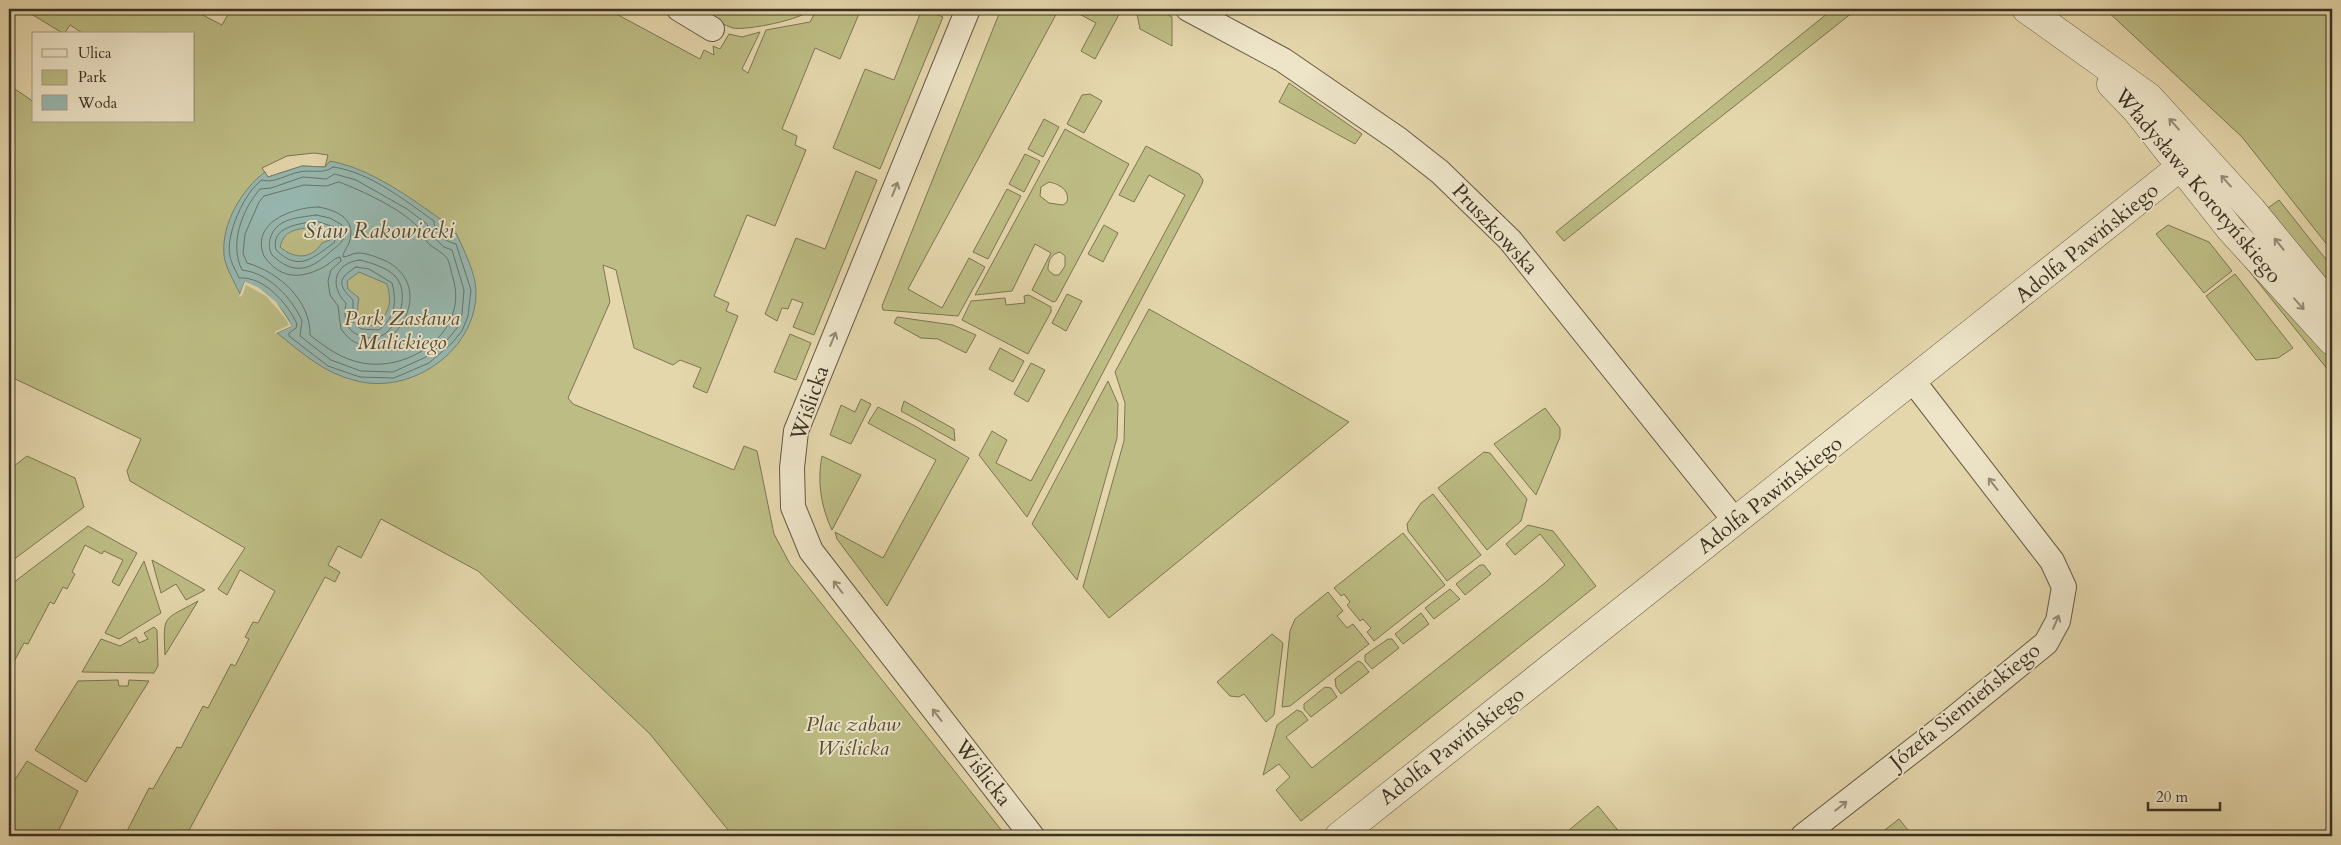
<svg xmlns="http://www.w3.org/2000/svg" width="2341" height="845" viewBox="0 0 2341 845" font-family="Cardo,serif">
  <style>
    .green { fill: #bdbc84; stroke: #7c7654; fill-rule: evenodd }
    .water { fill: #97b8b0; stroke: #728278; fill-rule: evenodd }
    .pier { fill: #e5d7ac }
    .lines { fill: none; stroke-linecap: round; stroke-linejoin: round }
    .shore { stroke: #69746a; stroke-width: 1 }
    .minor-casing { stroke: #665a46; stroke-width: 26 }
    .tertiary-casing { stroke: #665a46; stroke-width: 29 }
    .minor { stroke: #eee5c9; stroke-width: 24 }
    .tertiary { stroke: #eee5c9; stroke-width: 28 }
    .oneway { stroke: #948b76 }
    .labels { text-anchor: middle; dominant-baseline: central; stroke-width: 4; stroke-linejoin: round; paint-order: stroke }
    .street-label { font-size: 21px; fill: #3b3124; stroke: #eee5c9 }
    .park-label { font-size: 21px; font-style: italic; fill: #554d37; stroke: #eee5c9 }
    .water-label { font-size: 22px; font-style: italic; fill: #4d4c40; stroke: #eee5c9 }
  </style>
  <rect width="100%" height="100%" fill="#e5d7ac"/>
  <filter id="stains"><feTurbulence type="fractalNoise" baseFrequency=".004" numOctaves="4"/><feColorMatrix values="0 0 0 0 .2 0 0 0 0 .09 0 0 0 0 .02 0 0 0 .5 -.17"/></filter>
  <radialGradient id="worn" r=".72"><stop offset=".6" stop-color="#630" stop-opacity="0"/><stop offset="1" stop-color="#630" stop-opacity=".3"/></radialGradient>
  <g class="green">
    <path d="M23 9H191L222 25 231 9H607L700 59 704 50 714 55 713 46 720 49 729 34 742 37 760 32 742 69 748 73 766 30 810 22 817 9H861L840 59 815 48 782 129 797 136 795 145 806 150 775 226 747 215 714 296 729 303 726 311 738 316 707 393 693 387 701 368 680 360 673 365 634 348 616 270 603 265 610 302 568 398 573 404 734 470 744 446 757 451 774 534 790 564 1006 836H733L650 734 478 571 381 519 361 558 338 546 328 565 340 572 335 582 325 577 186 836H119L123 830 127 831 149 788 153 789 177 747 181 748 203 706 208 708 231 664 235 666 249 639 245 637 253 622 258 623 275 591 240 570 227 595 218 589 245 548 130 481 127 471 141 439 9 376V85L34 102V121H194V34H84L70 25 64 34ZM314 153 328 155 325 167 302 166 268 177 262 168 287 156Z"/>
    <path d="M699 9H810C806 19 745 31 733 28 722 25 710 15 699 9Z"/>
    <path d="M922 9 943 17 880 169 833 148 865 69 894 80Z"/>
    <path d="M1001 9H1059L908 289 942 308 969 258 985 267 958 316 883 310 882 306Z"/>
    <path d="M1070 9H1122L1095 59 1081 51 1096 23Z"/>
    <path d="M1136 9H1156L1172 17V46L1140 29Z"/>
    <path d="M1833 9H1857L1564 241 1556 232Z"/>
    <path d="M2105 9H2332V251L2242 137Z"/>
    <path d="M1289 83 1362 134 1355 144 1279 102Z"/>
    <path d="M1090 94 1102 101 1084 133 1067 124 1082 95Z"/>
    <path d="M1044 119 1059 127 1043 157 1028 149Z"/>
    <path d="M1065 129 1129 164 1056 301 1053 302 1032 290 1051 253 1035 244 1012 291 975 295ZM1049 182C1059 184 1070 190 1067 202L1063 205 1049 203 1040 196 1041 187ZM1060 252 1065 256V266L1059 275H1054L1048 270C1048 261 1051 254 1060 252Z"/>
    <path d="M1146 146 1199 174 1203 180 1202 184 1027 517 979 455 992 431 1007 440 996 463 1031 481 1185 195 1149 175 1134 202 1119 195Z"/>
    <path d="M1025 154 1040 161 1024 192 1009 184Z"/>
    <path d="M856 171 877 180 814 335 793 327 803 303 792 299 788 309 782 308 777 321 765 314 796 238 825 249Z"/>
    <path d="M1007 189 1021 196 988 259 973 252Z"/>
    <path d="M2279 200 2332 267V289L2268 208Z"/>
    <path d="M1104 225 1118 233 1103 262 1088 254Z"/>
    <path d="M2168 225 2209 242 2232 271 2204 293 2156 234Z"/>
    <path d="M2226 242 2332 352V375Z"/>
    <path d="M2235 274 2293 348 2278 358 2256 360 2206 296Z"/>
    <path d="M1067 294 1082 301 1066 331 1052 323Z"/>
    <path d="M1029 295 1051 307V312L1028 354 962 320 971 301 1005 298 1006 305 1025 303 1024 296Z"/>
    <path d="M1149 309 1349 422 1109 618 1083 587 1124 441 1125 403 1115 372Z"/>
    <path d="M897 317 953 325 976 335 966 353 938 339 921 338 894 323Z"/>
    <path d="M790 334 811 343 796 380 774 372Z"/>
    <path d="M1000 348 1024 361 1013 382 989 369Z"/>
    <path d="M1031 363 1045 370 1028 402 1014 394Z"/>
    <path d="M1108 381 1118 404 1117 438 1077 580 1032 524Z"/>
    <path d="M861 399 871 404 851 444 830 435 841 405 855 412Z"/>
    <path d="M904 401 954 429 955 441 901 411Z"/>
    <path d="M878 407 915 426 969 458 887 606 837 539 835 532 883 558 936 460 868 423Z"/>
    <path d="M1545 408 1560 428V437L1536 495 1494 444Z"/>
    <path d="M1484 452 1490 453 1527 499 1521 521 1487 550 1438 488Z"/>
    <path d="M27 456 75 478 84 507 9 563V470Z"/>
    <path d="M822 456 861 475 832 530C821 507 817 481 822 456Z"/>
    <path d="M1433 494 1481 555 1447 581 1408 531 1407 524 1421 503Z"/>
    <path d="M1528 525 1553 531 1596 586 1301 821 1276 790 1290 777 1279 764 1263 775 1277 725 1297 710 1302 712 1308 720 1286 737 1312 768 1546 582 1565 565 1540 534 1515 555 1506 544Z"/>
    <path d="M88 526 137 553 119 586 112 582 123 560 104 551 102 554 85 545 72 572 75 574 67 589 63 587 54 604 50 602 28 644 24 643 9 671V586Z"/>
    <path d="M1403 533 1445 585 1374 641 1367 632 1371 628 1363 619 1360 621 1347 605 1350 602 1344 594 1341 596 1334 588Z"/>
    <path d="M152 560 205 590 186 600 176 584 161 593Z"/>
    <path d="M144 561 161 613 119 639 105 633Z"/>
    <path d="M1480 565H1484L1491 574 1465 595 1456 584Z"/>
    <path d="M1450 589 1460 599 1434 619 1425 608Z"/>
    <path d="M1328 592 1343 611 1337 616 1347 628 1353 624 1369 644 1290 706 1282 707 1290 631 1295 619Z"/>
    <path d="M198 601 165 655C163 613 163 621 198 601Z"/>
    <path d="M1421 613 1429 624 1403 644 1395 634Z"/>
    <path d="M154 627 157 630 158 666 154 673 82 672 101 639 120 646 136 637 139 643 148 639 144 633Z"/>
    <path d="M1272 634 1283 643 1274 715 1266 722 1244 694 1239 697 1230 696 1217 682Z"/>
    <path d="M1388 639H1392L1399 648 1372 669 1365 661V655Z"/>
    <path d="M1358 661 1362 663 1369 672 1341 694 1336 687 1335 679Z"/>
    <path d="M118 680 119 686H128L129 680 149 681 86 782 35 750 78 681Z"/>
    <path d="M1325 687 1331 688 1337 697 1311 717 1304 709V704Z"/>
    <path d="M27 761 78 791 56 836H9V789Z"/>
    <path d="M1598 806 1621 834 1618 836H1572L1568 831Z"/>
    <path d="M1899 819 1913 836H1877Z"/>
  </g>
  <path class="water" d="M330 161C372 169 409 197 443 221L438 227 451 238 456 233C463 248 476 274 476 291 477 349 413 395 357 381 323 373 304 354 277 333L292 326C281 304 266 293 245 281L240 294C235 283 225 267 224 255 221 224 242 189 265 172L268 177 302 166 325 167ZM317 226 333 232 330 240 322 243C311 260 294 259 280 247 285 227 300 230 317 226ZM359 272 387 284C392 302 390 311 377 325 356 328 356 315 359 298L348 289 347 281Z"/>
  <path class="pier" d="M245 281 259 288 276 302 292 326 274 334 276 331 289 325 286 319 266 296 246 285 242 296 239 297Z"/>
  <g class="lines">
    <g class="shore">
      <path d="M333 167C370 172 404 200 434 221 434 233 444 241 456 244L471 290 468 316 462 331 452 343 429 363 394 378 360 377 328 366 289 336V333L296 328 297 324C287 302 263 276 239 278 236 271 231 263 230 256 225 235 245 191 262 180 273 184 288 174 299 172 312 169 323 175 333 167Z"/>
      <path d="M335 174 356 180 407 209 427 224 431 235 444 247 452 250 464 290 462 314 457 328 448 339 426 357 393 372 361 371 331 360 300 336 302 321C292 298 269 273 242 270 229 244 242 210 260 189L271 188 303 177 326 179Z"/>
      <path d="M339 182C363 191 401 209 418 227 423 231 423 238 428 243 433 248 442 252 446 257 450 261 451 273 453 278 469 331 411 372 362 363 342 359 326 348 310 335 311 301 279 272 247 263L243 253 245 234 259 202 264 196 304 185 326 186Z"/>
      <path d="M319 207C339 211 357 220 349 243 347 248 343 252 343 257 348 257 352 253 358 253 367 253 376 257 384 260 448 290 378 383 341 329L338 306 330 295 328 281 331 270 341 261 340 257C334 258 332 262 327 265 304 279 281 281 264 256 250 222 294 207 319 207Z"/>
      <path d="M316 215 330 218 342 225C349 242 337 245 329 253 309 271 293 275 272 255 269 249 269 246 270 239 276 218 297 218 316 215Z"/>
      <path d="M316 221 334 227 338 232 334 243C313 257 300 273 276 250 270 226 300 224 316 221Z"/>
      <path d="M360 260C371 263 386 267 395 276 410 292 400 325 383 335 372 341 354 337 348 326 344 319 345 310 346 303 329 286 334 263 360 260Z"/>
      <path d="M356 267 369 269 392 283C397 302 395 317 379 330L361 329 353 322V300C338 285 337 279 356 267Z"/>
    </g>
    <g class="minor-casing">
      <g id="minor">
        <path d="M679 9 712 29"/>
        <path d="M968 9 796 431 792 468 793 507 811 551 1032 836"/>
        <path d="M1188 9 1283 60 1398 139 1440 172 1510 240 1736 522"/>
        <path d="M1803 836 1947 724 2046 643 2058 621 2064 587 2052 561 1913 381"/>
      </g>
    </g>
    <g class="tertiary-casing">
      <g id="tertiary">
        <path d="M2026 9 2149 97 2252 210 2332 308"/>
        <path d="M2111 84 2136 110 2230 229 2332 341"/>
        <path d="M1339 836 2199 152"/>
      </g>
    </g>
    <use href="#minor" class="minor"/>
    <use href="#tertiary" class="tertiary"/>
  </g>
  <defs><path id="oneway-shaft" d="M-6 0H5M1.5-3L5.5 0L1.5 3" fill="none" stroke-width="1.6" stroke-linecap="round" stroke-linejoin="round" transform="scale(1.25)"/></defs>
  <g class="oneway">
    <use href="#oneway-shaft" transform="translate(2174 124) rotate(-132)"/>
    <use href="#oneway-shaft" transform="translate(2226 181) rotate(-132)"/>
    <use href="#oneway-shaft" transform="translate(895 189) rotate(-68)"/>
    <use href="#oneway-shaft" transform="translate(2279 244) rotate(-129)"/>
    <use href="#oneway-shaft" transform="translate(2299 304) rotate(48)"/>
    <use href="#oneway-shaft" transform="translate(833 339) rotate(-68)"/>
    <use href="#oneway-shaft" transform="translate(1993 484) rotate(-128)"/>
    <use href="#oneway-shaft" transform="translate(838 587) rotate(-127)"/>
    <use href="#oneway-shaft" transform="translate(2056 622) rotate(-67)"/>
    <use href="#oneway-shaft" transform="translate(937 715) rotate(-128)"/>
    <use href="#oneway-shaft" transform="translate(1841 806) rotate(-39)"/>
  </g>
  <g class="labels">
    <g class="street-label">
      <text transform="translate(2198 186) rotate(50)">Władysława Korotyńskiego</text>
      <text transform="translate(1495 229) rotate(47)">Pruszkowska</text>
      <text transform="translate(2087 243) rotate(-39)">Adolfa Pawińskiego</text>
      <text transform="translate(810 403) rotate(-71)">Wiślicka</text>
      <text transform="translate(1770 495) rotate(-38)">Adolfa Pawińskiego</text>
      <text transform="translate(1965 706) rotate(-39)">Józefa Siemieńskiego</text>
      <text transform="translate(1452 746) rotate(-38)">Adolfa Pawińskiego</text>
      <text transform="translate(983 773) rotate(52)">Wiślicka</text>
    </g>
    <g class="park-label">
      <text x="402" y="318">Park Zasława<tspan x="402" dy="24">Malickiego</tspan></text>
      <text x="853" y="724">Plac zabaw<tspan x="853" dy="24">Wiślicka</tspan></text>
    </g>
    <g class="water-label">
      <text x="379" y="231">Staw Rakowiecki</text>
    </g>
  </g>
  <rect width="2341" height="845" fill="none" stroke="#e5d7ac" stroke-width="30"/>
  <rect x="10" y="10" width="2321" height="825" fill="none" stroke="#3b3124" stroke-width="2.5"/>
  <rect x="15" y="15" width="2311" height="815" fill="none" stroke="#3b3124"/>
  <rect x="32" y="32" width="162" height="90" fill="#eee5c9" stroke="#a69d87"/>
  <rect x="42" y="49" width="25" height="8" fill="#eee5c9" stroke="#a69d87"/>
  <text x="78" y="58" font-size="15" fill="#3b3124">Ulica</text>
  <rect x="42" y="70" width="25" height="15" fill="#bdbc84" stroke="#a69d87"/>
  <text x="78" y="82" font-size="15" fill="#3b3124">Park</text>
  <rect x="42" y="95" width="25" height="15" fill="#97b8b0" stroke="#a69d87"/>
  <text x="78" y="108" font-size="15" fill="#3b3124">Woda</text>
  <path d="M2148 802v8h72v-8" fill="none" stroke="#3b3124" stroke-width="2.5"/>
  <text x="2156" y="802" font-size="15" fill="#3b3124" stroke="#eee5c9" stroke-width="4" paint-order="stroke">20 m</text>
  <rect width="100%" height="100%" filter="url(#stains)"/>
  <rect width="100%" height="100%" fill="url(#worn)"/>
</svg>
